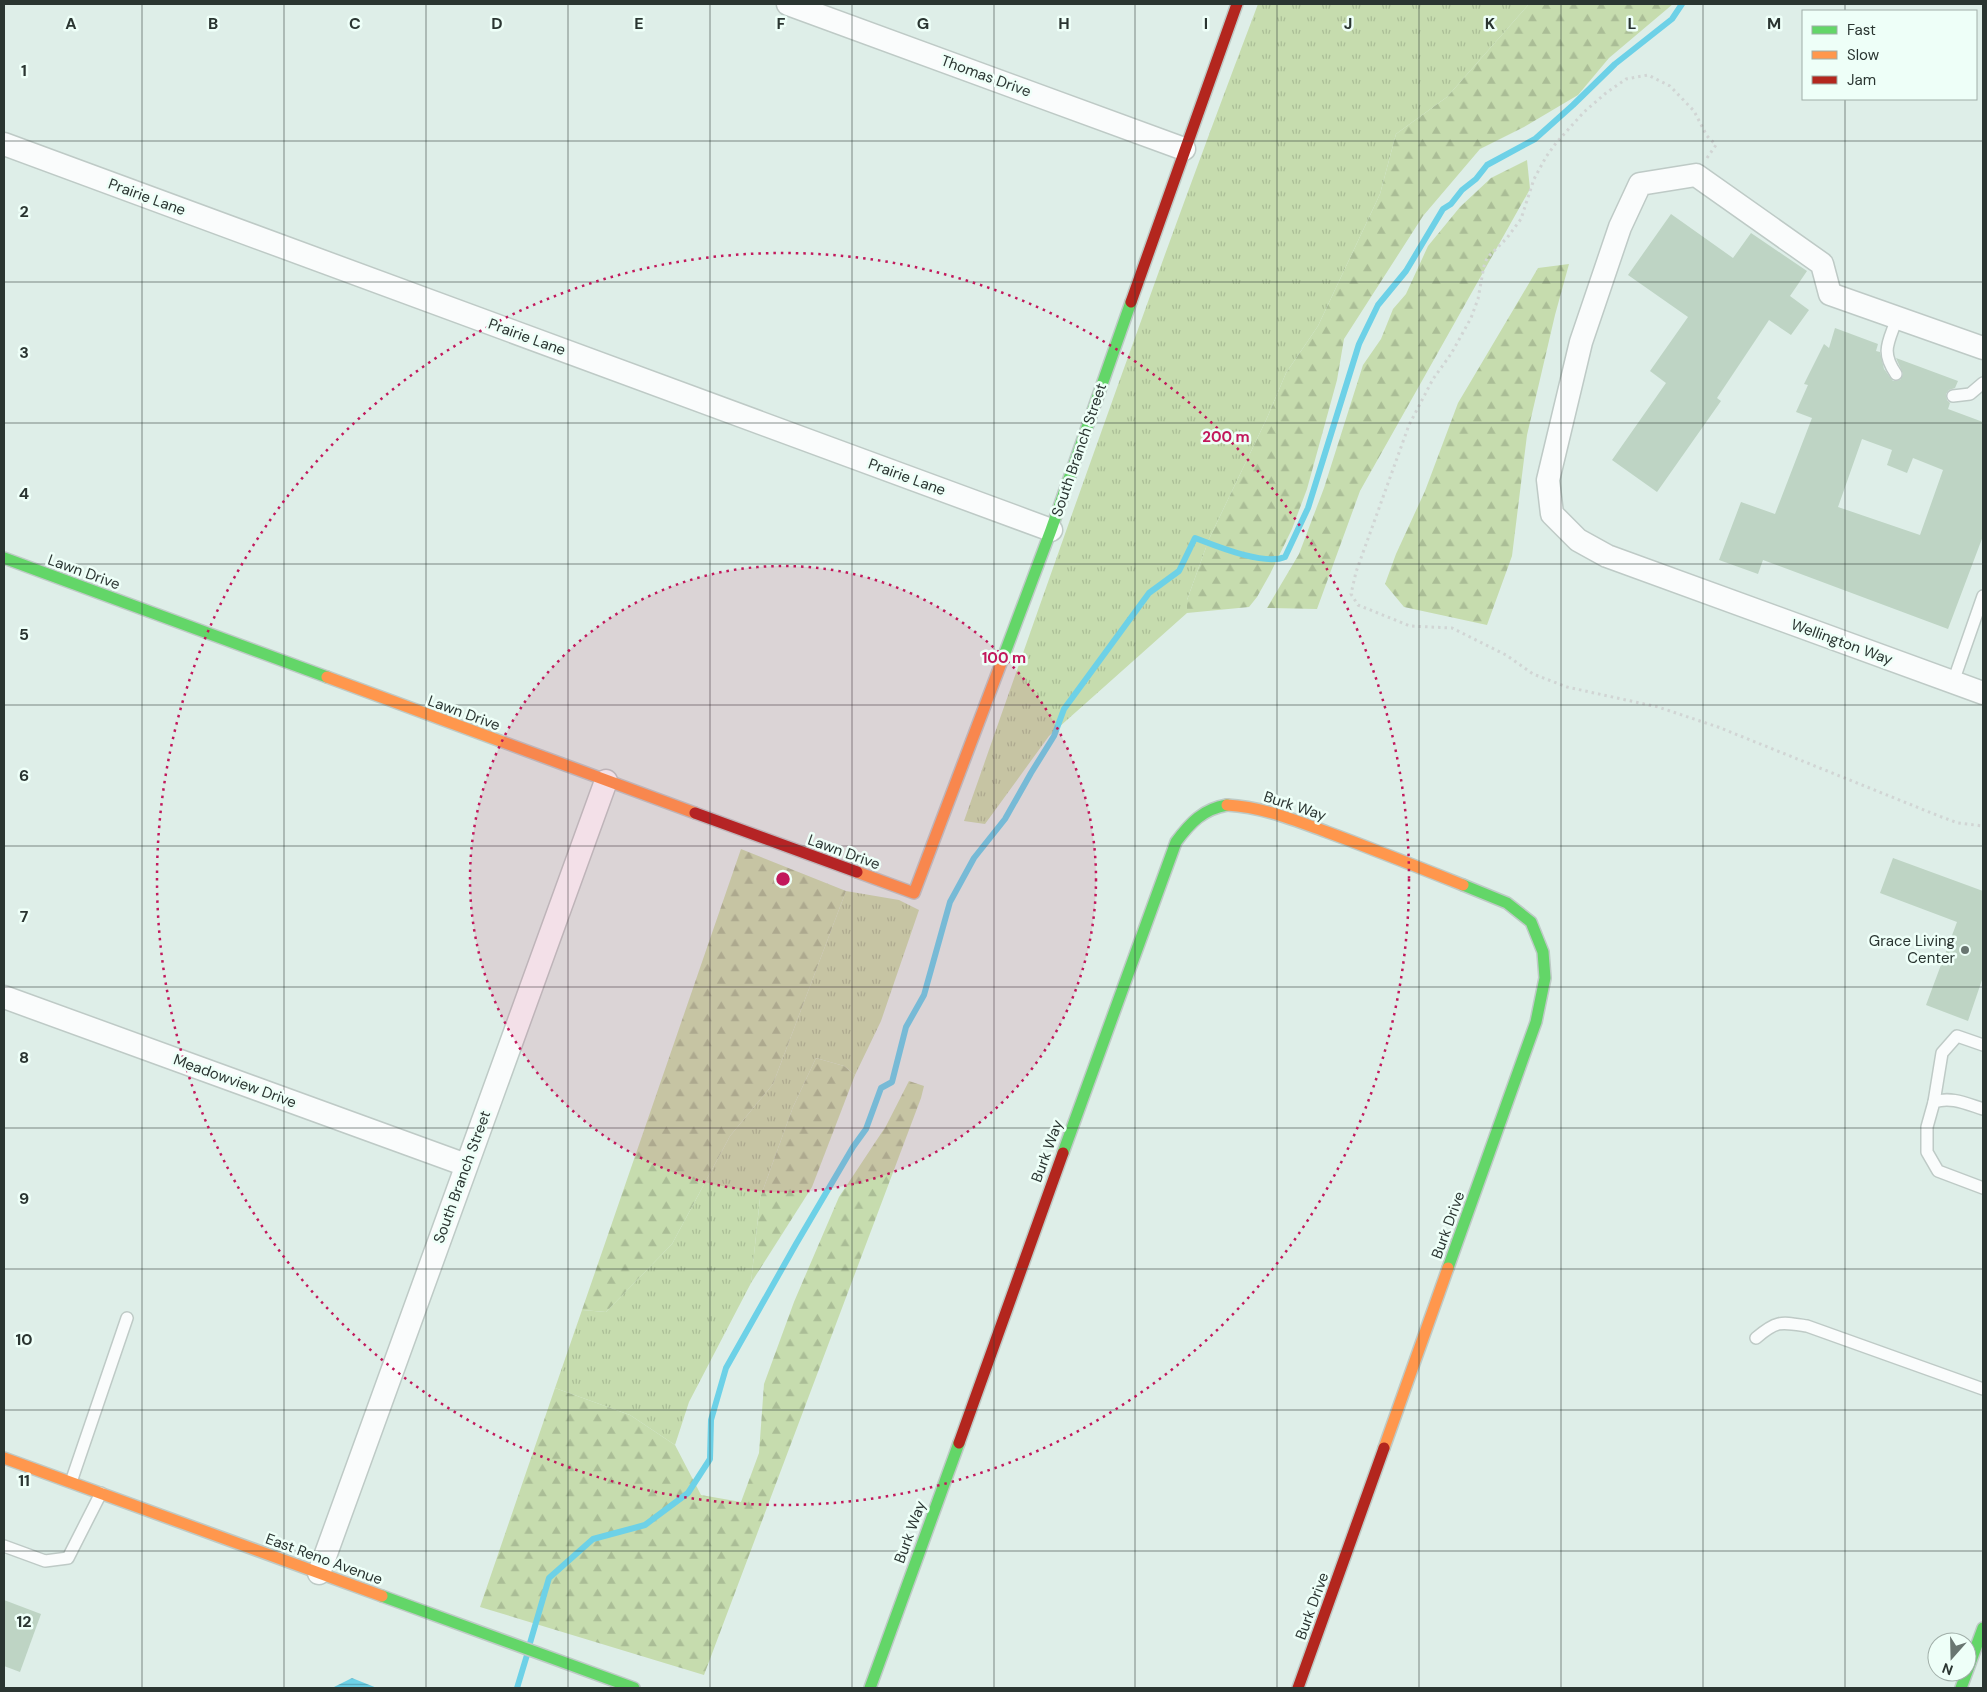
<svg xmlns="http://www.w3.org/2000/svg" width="1987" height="1692" viewBox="0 0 1987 1692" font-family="'DM Sans',sans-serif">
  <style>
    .grass { fill: url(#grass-tufts) }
    .forest { fill: url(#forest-firs) }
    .water { fill: url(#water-rules) }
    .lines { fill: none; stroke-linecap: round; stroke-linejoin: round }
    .stream { stroke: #6dd1e7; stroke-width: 6 }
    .building { fill: #bed4c4; fill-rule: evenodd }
    .lane-casing { stroke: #becac6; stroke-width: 14 }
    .street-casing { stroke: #becac6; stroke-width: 25 }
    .fast-casing { stroke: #becac6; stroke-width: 14 }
    .slow-casing { stroke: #becac6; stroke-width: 14 }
    .jam-casing { stroke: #becac6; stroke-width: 14 }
    .path { stroke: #d1d5d4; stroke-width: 3; stroke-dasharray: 2.5 4; stroke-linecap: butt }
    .lane { stroke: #fafcfc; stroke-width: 11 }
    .street { stroke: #fafcfc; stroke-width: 22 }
    .fast { stroke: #63d668; stroke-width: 11 }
    .slow { stroke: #ff974d; stroke-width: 11 }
    .jam { stroke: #b3261e; stroke-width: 11 }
    .grid { fill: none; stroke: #2a3531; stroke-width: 1; stroke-opacity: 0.55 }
    .ring { fill: none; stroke: #c2185b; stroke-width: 2.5; stroke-dasharray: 2.5 5 }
    .poi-dot { fill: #697671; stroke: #eefff8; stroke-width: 2 }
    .labels { text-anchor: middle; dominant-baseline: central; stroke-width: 5; stroke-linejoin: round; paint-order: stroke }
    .street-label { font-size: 15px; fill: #2a3531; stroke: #eefff8 }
    .poi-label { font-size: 15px; fill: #2a3531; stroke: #eefff8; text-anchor: end }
    .grid-label { font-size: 16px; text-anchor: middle; font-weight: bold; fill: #2a3531; stroke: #eefff8; stroke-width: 5; stroke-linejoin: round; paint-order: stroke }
    .centre { fill: #c2185b; stroke: #eefff8; stroke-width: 2.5 }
    .ring-label { font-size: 15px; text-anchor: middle; font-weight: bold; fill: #c2185b; stroke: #eefff8; stroke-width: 5; stroke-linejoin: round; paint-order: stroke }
  </style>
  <defs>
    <pattern id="grass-tufts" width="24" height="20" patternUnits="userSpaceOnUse" patternTransform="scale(1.25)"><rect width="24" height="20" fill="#c6dcae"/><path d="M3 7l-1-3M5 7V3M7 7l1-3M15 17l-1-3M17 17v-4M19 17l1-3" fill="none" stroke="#aabd96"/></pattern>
    <pattern id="forest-firs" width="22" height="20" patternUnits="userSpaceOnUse" patternTransform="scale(1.25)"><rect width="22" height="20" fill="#c6dcae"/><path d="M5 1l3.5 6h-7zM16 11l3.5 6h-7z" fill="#aabd96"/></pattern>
    <pattern id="water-rules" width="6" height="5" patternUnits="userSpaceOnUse" patternTransform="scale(1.25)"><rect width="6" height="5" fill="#6dd1e7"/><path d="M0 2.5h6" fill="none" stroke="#5aaabc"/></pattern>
  </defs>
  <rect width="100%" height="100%" fill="#deeee8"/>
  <g class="grass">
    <path d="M1258 4H1529L1447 97 1396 134 1380 194 1318 326 1286 373 1267 418 1209 539 1187 600V613L1049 736 985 824 964 821C1060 548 1155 275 1258 4Z"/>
    <path d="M846 891 899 900 919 910 881 1021 855 1075 844 1066 816 1058 793 1107 760 1198 751 1283 689 1402 675 1445 630 1415 555 1388 582 1310 606 1312 672 1244 730 1136 773 1084Z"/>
  </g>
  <g class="forest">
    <path d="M1529 4H1673L1609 58 1578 95 1524 127 1480 149 1423 216 1344 339 1337 380 1307 489 1292 529 1270 574 1257 597 1249 607 1187 613V600L1209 539 1267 418 1286 373 1318 326 1380 194 1396 134 1447 97Z"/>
    <path d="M1527 160 1530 189 1360 491 1317 609 1267 608 1299 554 1324 488 1363 365 1381 339 1393 309 1406 294 1428 246 1460 207 1491 178Z"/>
    <path d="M1569 264 1555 315 1527 435 1512 556 1487 625 1404 607 1385 584 1396 554 1425 491 1458 403 1538 268Z"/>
    <path d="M741 849 846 891 773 1084 730 1136 672 1244 606 1312 582 1310Z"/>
    <path d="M816 1058 844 1066 855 1075 812 1187 751 1283 760 1198 793 1107Z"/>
    <path d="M909 1081 924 1086 921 1098 704 1675 480 1607 555 1388 630 1415 675 1445 701 1495 741 1502 759 1453 764 1384 794 1302 839 1197 886 1126Z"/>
  </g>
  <path class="water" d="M352 1678 377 1688H332Z"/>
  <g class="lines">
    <g class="stream">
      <path d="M530 1643 549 1578 593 1539 645 1525 688 1493 710 1459 711 1420 726 1368 796 1244 853 1147 866 1129 881 1088 892 1082 906 1027 924 995 950 902 974 858 1005 819 1031 773 1054 736 1064 709 1149 593 1179 571 1195 538C1216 546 1264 566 1285 557L1308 508 1359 344 1378 305 1406 271 1443 209 1451 204 1462 190 1476 179 1487 165 1535 139 1573 105 1615 64 1672 19 1682 4"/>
      <path d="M517 1688 527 1655"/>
    </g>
  </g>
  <g class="building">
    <path d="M1671 214 1733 258 1751 233 1807 271 1790 296 1809 310 1791 335 1769 320 1717 398 1721 401 1657 492 1612 460 1666 383 1650 371 1688 317 1628 275Z"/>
    <path d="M1835 328 1878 344 1876 351 1880 352 1884 369 1893 381 1900 380 1903 374 1896 358 1958 381 1955 388 1949 390 1946 394 1947 400 1950 403 1948 409 1983 422V536L1948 629 1763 560 1758 574 1719 560 1741 502 1775 514 1812 418 1796 412 1808 385 1804 384 1824 344 1829 348ZM1862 439 1892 450 1887 465 1907 473 1913 458 1943 470 1920 535 1838 507Z"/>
    <path d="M1893 858 1983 891V977L1968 1021 1926 1005 1957 922 1880 893Z"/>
    <path d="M4 1600 41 1614 20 1672 4 1666Z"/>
  </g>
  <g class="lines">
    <g class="lane-casing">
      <g id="lane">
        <path d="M1896 374C1880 351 1889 342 1897 318"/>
        <path d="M1953 396 1970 394 1983 383"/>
        <path d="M1953 682 1983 596"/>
        <path d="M1934 1102 1942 1053 1957 1036 1983 1045"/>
        <path d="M1983 1109C1967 1104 1951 1096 1934 1102L1927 1127V1152L1938 1171 1983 1188"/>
        <path d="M1756 1338C1777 1320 1781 1322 1807 1326L1983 1389"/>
        <path d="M71 1482 127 1318"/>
        <path d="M4 1546 45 1561 68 1558 101 1493"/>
      </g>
    </g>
    <g class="street-casing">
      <g id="street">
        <path d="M788 4 1184 149"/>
        <path d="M4 144 1051 530"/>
        <path d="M1983 348 1830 294 1822 264 1696 175 1640 184 1620 227 1581 342 1548 480 1552 514 1578 540 1607 556 1983 693"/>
        <path d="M4 997 466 1165"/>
        <path d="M319 1573 606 781"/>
      </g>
    </g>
    <g class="fast-casing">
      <g id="fast">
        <path d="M4 558 327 677"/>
        <path d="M1003 658 1051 530 1131 302"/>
        <path d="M1063 1153 1176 842C1190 823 1203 809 1227 805"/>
        <path d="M1448 1268 1536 1022 1545 978 1543 952 1531 922 1507 903 1463 885"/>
        <path d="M382 1596 634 1688"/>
        <path d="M870 1688 959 1443"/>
        <path d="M1961 1688 1983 1628"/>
      </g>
    </g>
    <g class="slow-casing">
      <g id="slow">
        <path d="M327 677 695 813"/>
        <path d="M1227 805C1263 807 1294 820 1327 832 1373 849 1418 867 1463 885"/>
        <path d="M857 872 914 893 1003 658"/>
        <path d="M1384 1448 1448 1268"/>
        <path d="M4 1458 382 1596"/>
      </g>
    </g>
    <g class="jam-casing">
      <g id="jam">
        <path d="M1131 302 1237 4"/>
        <path d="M695 813 857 872"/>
        <path d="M959 1443 1063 1153"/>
        <path d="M1298 1688 1384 1448"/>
      </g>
    </g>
    <path class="path" d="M1707 158 1716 145 1707 136 1694 111 1670 86 1648 75 1626 79 1606 93 1584 112 1556 143 1546 157 1534 179 1521 219 1507 238 1487 258 1484 266 1478 299 1471 318 1451 354 1433 379 1409 425 1356 572 1351 594 1358 605 1410 626 1452 628 1506 655 1533 674 1567 687 1658 707 1718 727 1939 816 1958 823 1983 826"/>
    <use href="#lane" class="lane"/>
    <use href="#street" class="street"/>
    <use href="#fast" class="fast"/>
    <use href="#slow" class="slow"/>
    <use href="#jam" class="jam"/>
  </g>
  <path class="grid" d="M142 4V1688M284 4V1688M426 4V1688M568 4V1688M710 4V1688M852 4V1688M994 4V1688M1135 4V1688M1277 4V1688M1419 4V1688M1561 4V1688M1703 4V1688M1845 4V11M1845 99V1688M4 141H1983M4 282H1983M4 423H1983M4 564H1983M4 705H1983M4 846H1983M4 987H1983M4 1128H1983M4 1269H1983M4 1410H1983M4 1551H1983"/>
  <circle cx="783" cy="879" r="313" fill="#c2185b" fill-opacity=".12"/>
  <g class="ring">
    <circle cx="783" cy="879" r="313"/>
    <circle cx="783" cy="879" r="626"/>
  </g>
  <circle class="poi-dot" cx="1965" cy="950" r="5"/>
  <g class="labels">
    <g class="street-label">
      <text transform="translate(986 76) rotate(20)">Thomas Drive</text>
      <text transform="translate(147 197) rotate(20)">Prairie Lane</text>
      <text transform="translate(527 337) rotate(20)">Prairie Lane</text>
      <text transform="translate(1079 450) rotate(-71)">South Branch Street</text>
      <text transform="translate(907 477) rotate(20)">Prairie Lane</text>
      <text transform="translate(84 572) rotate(20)">Lawn Drive</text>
      <text transform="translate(1842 642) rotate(20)">Wellington Way</text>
      <text transform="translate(464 713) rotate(20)">Lawn Drive</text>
      <text transform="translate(1295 806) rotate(18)">Burk Way</text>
      <text transform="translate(844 852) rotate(20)">Lawn Drive</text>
      <text transform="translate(235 1081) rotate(20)">Meadowview Drive</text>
      <text transform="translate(1047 1151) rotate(-70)">Burk Way</text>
      <text transform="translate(462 1177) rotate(-70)">South Branch Street</text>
      <text transform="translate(1448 1225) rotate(-70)">Burk Drive</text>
      <text transform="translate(910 1532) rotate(-70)">Burk Way</text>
      <text transform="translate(324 1559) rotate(20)">East Reno Avenue</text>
      <text transform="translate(1312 1606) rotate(-70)">Burk Drive</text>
    </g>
    <g class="poi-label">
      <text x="1955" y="941">Grace Living<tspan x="1955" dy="17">Center</tspan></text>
    </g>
  </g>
  <g class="grid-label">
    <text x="71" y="29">A</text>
    <text x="213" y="29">B</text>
    <text x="355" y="29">C</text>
    <text x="497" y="29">D</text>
    <text x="639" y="29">E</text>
    <text x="781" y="29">F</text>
    <text x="923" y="29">G</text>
    <text x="1064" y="29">H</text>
    <text x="1206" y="29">I</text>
    <text x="1348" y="29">J</text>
    <text x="1490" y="29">K</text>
    <text x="1632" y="29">L</text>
    <text x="1774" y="29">M</text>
    <text x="24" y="76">1</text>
    <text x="24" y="217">2</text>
    <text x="24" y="358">3</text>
    <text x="24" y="499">4</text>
    <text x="24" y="640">5</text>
    <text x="24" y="781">6</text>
    <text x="24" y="922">7</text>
    <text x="24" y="1063">8</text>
    <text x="24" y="1204">9</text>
    <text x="24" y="1345">10</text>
    <text x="24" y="1486">11</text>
    <text x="24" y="1627">12</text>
  </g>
  <circle cx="783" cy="879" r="8" class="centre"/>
  <g class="ring-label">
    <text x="1226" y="442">200 m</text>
    <text x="1004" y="663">100 m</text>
  </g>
  <rect width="1987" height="1692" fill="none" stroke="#2a3531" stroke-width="10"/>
  <rect x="1802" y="10" width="175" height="90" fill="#eefff8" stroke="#a0aea8"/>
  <rect x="1812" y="26" width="25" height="8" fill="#63d668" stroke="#a0aea8"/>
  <text x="1847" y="35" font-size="15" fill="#2a3531">Fast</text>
  <rect x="1812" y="51" width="25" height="8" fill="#ff974d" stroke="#a0aea8"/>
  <text x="1847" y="60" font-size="15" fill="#2a3531">Slow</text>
  <rect x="1812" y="76" width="25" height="8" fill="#b3261e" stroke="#a0aea8"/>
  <text x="1847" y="85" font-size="15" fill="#2a3531">Jam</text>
  <g transform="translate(1952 1657) rotate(200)"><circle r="24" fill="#eefff8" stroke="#a0aea8"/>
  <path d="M0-4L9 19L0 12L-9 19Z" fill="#697671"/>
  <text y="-8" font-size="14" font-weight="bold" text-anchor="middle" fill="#2a3531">N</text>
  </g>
</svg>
